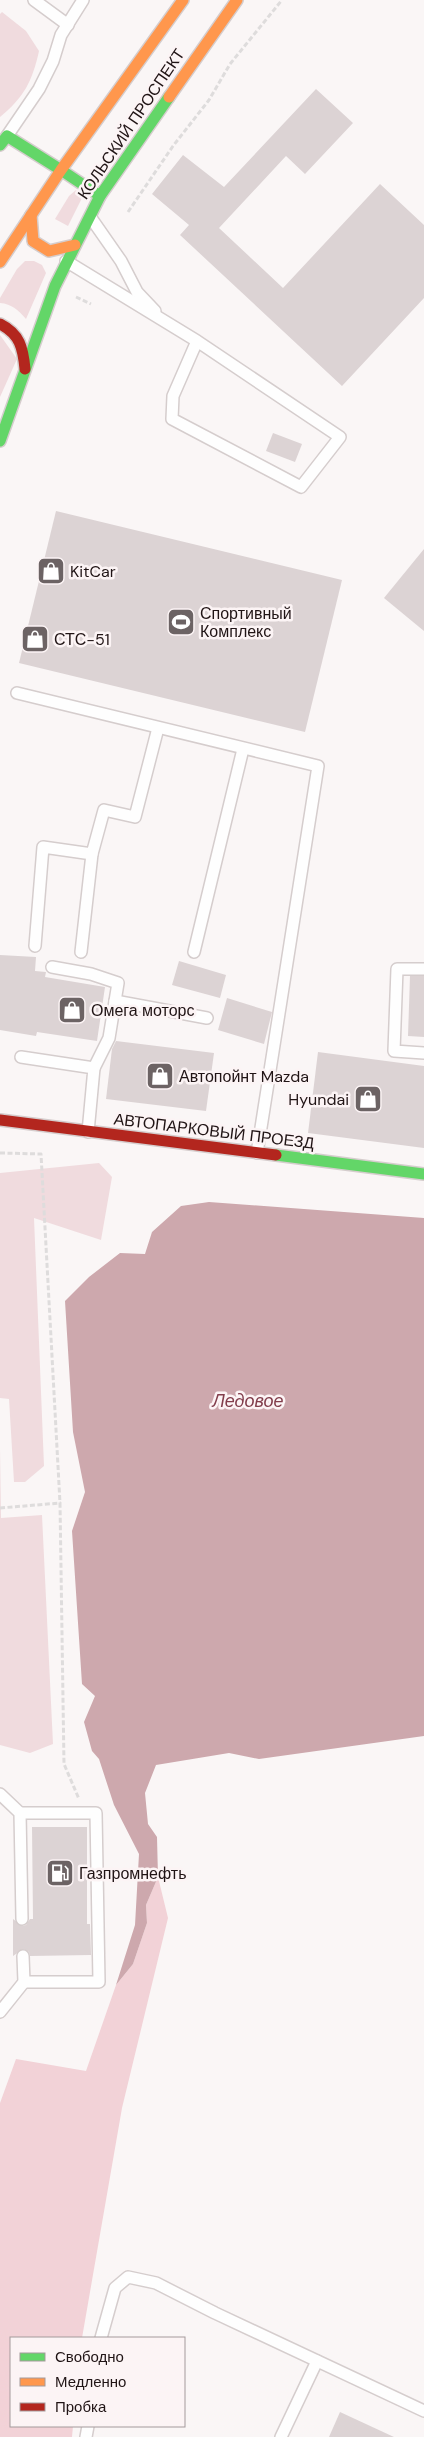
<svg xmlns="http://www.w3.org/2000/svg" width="424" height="2437" viewBox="0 0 424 2437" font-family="'DM Sans',sans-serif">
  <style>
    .green { fill: #f0dbde }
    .forest { fill: #f2d2d7 }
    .water { fill: #cda8ad }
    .building { fill: #dcd3d4 }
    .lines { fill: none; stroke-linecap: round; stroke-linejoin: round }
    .lane-casing { stroke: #d5cdcd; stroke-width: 14 }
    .fast-casing { stroke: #d5cdcd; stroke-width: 14 }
    .slow-casing { stroke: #d5cdcd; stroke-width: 14 }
    .jam-casing { stroke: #d5cdcd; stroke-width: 14 }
    .path { stroke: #dedcdc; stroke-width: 3; stroke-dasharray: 5 2.5; stroke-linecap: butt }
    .lane { stroke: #fefefe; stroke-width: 11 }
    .fast { stroke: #63d668; stroke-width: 11 }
    .slow { stroke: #ff974d; stroke-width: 11 }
    .jam { stroke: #b3261e; stroke-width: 11 }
    .labels { text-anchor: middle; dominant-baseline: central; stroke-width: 5; stroke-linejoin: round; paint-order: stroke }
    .street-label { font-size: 16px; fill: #201415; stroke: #fcf4f5 }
    .poi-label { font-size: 16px; fill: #201415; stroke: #fcf4f5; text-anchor: start }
    .water-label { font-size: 18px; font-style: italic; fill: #823e4c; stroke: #fcf4f5 }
  </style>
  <rect width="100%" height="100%" fill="#faf6f6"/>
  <g class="green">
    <path d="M2 12 26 31 39 51C32 82 24 97 0 117V14Z"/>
    <path d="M76 190 84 194 68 226 55 219 69 196Z"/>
    <path d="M25 261H34L42 265 46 273 26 319C18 310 12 304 0 303V298L17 269Z"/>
    <path d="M0 335 17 359 0 397Z"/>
    <path d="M99 1163 112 1177 101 1240 34 1218 44 1466 25 1482H14L9 1399 0 1398V1173Z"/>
    <path d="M0 1448 1 1518 42 1515 53 1744 30 1753 0 1745Z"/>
  </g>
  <path class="forest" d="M158 1877 168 1918 122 2108 82 2338H11V2426H73L72 2437H0V2103L16 2059 86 2071 116 1985 133 1964 147 1923 146 1905Z"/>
  <path class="water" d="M209 1202 424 1218V1736L259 1759 229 1753 156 1765 145 1793 148 1824 157 1837 158 1877 146 1905 147 1923 133 1964 116 1985 135 1925 139 1854 114 1805 99 1759 92 1751 84 1722 95 1696 82 1684 72 1531 85 1492 73 1432 65 1301 89 1277 120 1253 145 1254 152 1232 181 1206Z"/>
  <g class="building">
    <path d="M316 89 353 123 305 174 286 156 219 228 283 288 380 184 424 225V298L342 386 180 235 189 225 152 194 183 155 224 187Z"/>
    <path d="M273 433 302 444 295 462 266 451Z"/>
    <path d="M56 511 342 580 305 732 19 663Z"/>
    <path d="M424 549V631L384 598Z"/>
    <path d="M0 955 36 957 35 971 46 972 45 977 105 987 97 1041 37 1032 36 1036 0 1030Z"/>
    <path d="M179 961 226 975 220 998 172 985Z"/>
    <path d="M410 976H424V1037L408 1036Z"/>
    <path d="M227 998 272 1012 264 1044 218 1030Z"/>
    <path d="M116 1041 214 1053 206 1111 106 1099 112 1049Z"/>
    <path d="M318 1052 424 1066V1148L308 1133Z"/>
    <path d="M32 1827H87V1924H90L91 1955 30 1956 29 1952 23 1949 13 1956V1919L22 1926 26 1925 30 1919H33Z"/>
    <path d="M340 2412 394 2437H329Z"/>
  </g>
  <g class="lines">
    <g class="lane-casing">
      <g id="lane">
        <path d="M34 0 68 25"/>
        <path d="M7 136 39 89 53 61 61 35 83 0"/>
        <path d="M91 218 121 261 137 292 155 311"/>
        <path d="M66 261 197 341 173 396 172 419 301 487 340 437 197 341"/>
        <path d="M17 693 318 766 257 1153"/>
        <path d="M35 946 43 847 92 854 104 810 135 817 158 728"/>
        <path d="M81 952 92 854"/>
        <path d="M194 952 243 749"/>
        <path d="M52 967 91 974 118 983 109 1038 94 1068"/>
        <path d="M424 969H397L394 1051 424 1053"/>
        <path d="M115 1001 207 1018"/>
        <path d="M21 1057 94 1068 88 1132"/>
        <path d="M0 1794 20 1813 22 1919"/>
        <path d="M20 1813H96L99 1982H24"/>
        <path d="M0 2012 24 1982 23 1956"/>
        <path d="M101 2338 115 2288 128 2277 156 2283 215 2313 424 2411"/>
        <path d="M86 2437 88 2426"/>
        <path d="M281 2437 317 2361"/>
      </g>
    </g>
    <g class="fast-casing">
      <g id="fast">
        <path d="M0 145 7 136 61 170"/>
        <path d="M61 170 100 196"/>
        <path d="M0 441 55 286 100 196 169 97"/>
        <path d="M276 1155 424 1174"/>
      </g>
    </g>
    <g class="slow-casing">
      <g id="slow">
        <path d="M169 97 237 0"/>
        <path d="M31 215 33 241 49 251 75 245"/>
        <path d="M0 262 61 170 183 0"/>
      </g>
    </g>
    <g class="jam-casing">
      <g id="jam">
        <path d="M0 324C20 334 23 348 25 369"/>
        <path d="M0 1120 276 1155"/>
      </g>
    </g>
    <g class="path">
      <path d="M128 212 173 146 209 100 230 64 282 0"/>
      <path d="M76 297 91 304"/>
      <path d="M0 1153 41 1154 60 1503"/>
      <path d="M0 1508 60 1503 64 1764 79 1799"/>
    </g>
    <use href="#lane" class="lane"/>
    <use href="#fast" class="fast"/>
    <use href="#slow" class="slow"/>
    <use href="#jam" class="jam"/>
  </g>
  <defs>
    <g id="shop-square" transform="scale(1.4375)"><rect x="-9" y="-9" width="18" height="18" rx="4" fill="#6c6364" stroke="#fcf4f5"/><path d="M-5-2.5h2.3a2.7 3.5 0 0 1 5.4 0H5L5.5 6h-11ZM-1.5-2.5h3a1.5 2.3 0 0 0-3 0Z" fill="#fff"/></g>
    <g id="stadium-square" transform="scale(1.4375)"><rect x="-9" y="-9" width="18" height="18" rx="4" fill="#6c6364" stroke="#fcf4f5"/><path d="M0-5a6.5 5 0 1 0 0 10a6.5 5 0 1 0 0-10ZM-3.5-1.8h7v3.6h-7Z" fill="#fff"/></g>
    <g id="fuel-square" transform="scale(1.4375)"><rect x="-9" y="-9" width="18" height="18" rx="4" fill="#6c6364" stroke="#fcf4f5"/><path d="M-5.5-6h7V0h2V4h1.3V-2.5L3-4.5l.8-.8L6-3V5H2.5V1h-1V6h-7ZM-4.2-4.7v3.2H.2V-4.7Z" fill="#fff"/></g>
  </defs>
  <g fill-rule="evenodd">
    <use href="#shop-square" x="51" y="571"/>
    <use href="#stadium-square" x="181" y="622"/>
    <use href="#shop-square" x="35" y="639"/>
    <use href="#shop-square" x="72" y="1010"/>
    <use href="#shop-square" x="160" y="1076"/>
    <use href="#shop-square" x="368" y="1099"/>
    <use href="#fuel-square" x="60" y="1873"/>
  </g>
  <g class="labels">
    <g class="street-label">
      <text transform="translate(131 124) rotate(-56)">КОЛЬСКИЙ ПРОСПЕКТ</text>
      <text transform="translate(214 1131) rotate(7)">АВТОПАРКОВЫЙ ПРОЕЗД</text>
    </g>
    <g class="poi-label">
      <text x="70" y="571">KitCar</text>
      <text x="200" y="613">Спортивный<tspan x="200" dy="18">Комплекс</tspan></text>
      <text x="54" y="639">СТС-51</text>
      <text x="91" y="1010">Омега моторс</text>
      <text x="179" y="1076">Автопойнт Mazda</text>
      <text x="349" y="1099" text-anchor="end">Hyundai</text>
      <text x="79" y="1873">Газпромнефть</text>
    </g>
    <g class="water-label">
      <text x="248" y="1401">Ледовое</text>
    </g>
  </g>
  <rect x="10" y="2337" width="175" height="90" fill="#fcf4f5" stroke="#a49a9b"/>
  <rect x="20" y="2353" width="25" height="8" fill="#63d668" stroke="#a49a9b"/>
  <text x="55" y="2362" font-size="15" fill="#201415">Свободно</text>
  <rect x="20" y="2378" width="25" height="8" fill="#ff974d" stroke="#a49a9b"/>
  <text x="55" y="2387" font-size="15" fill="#201415">Медленно</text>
  <rect x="20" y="2403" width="25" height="8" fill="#b3261e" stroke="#a49a9b"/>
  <text x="55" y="2412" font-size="15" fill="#201415">Пробка</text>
</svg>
